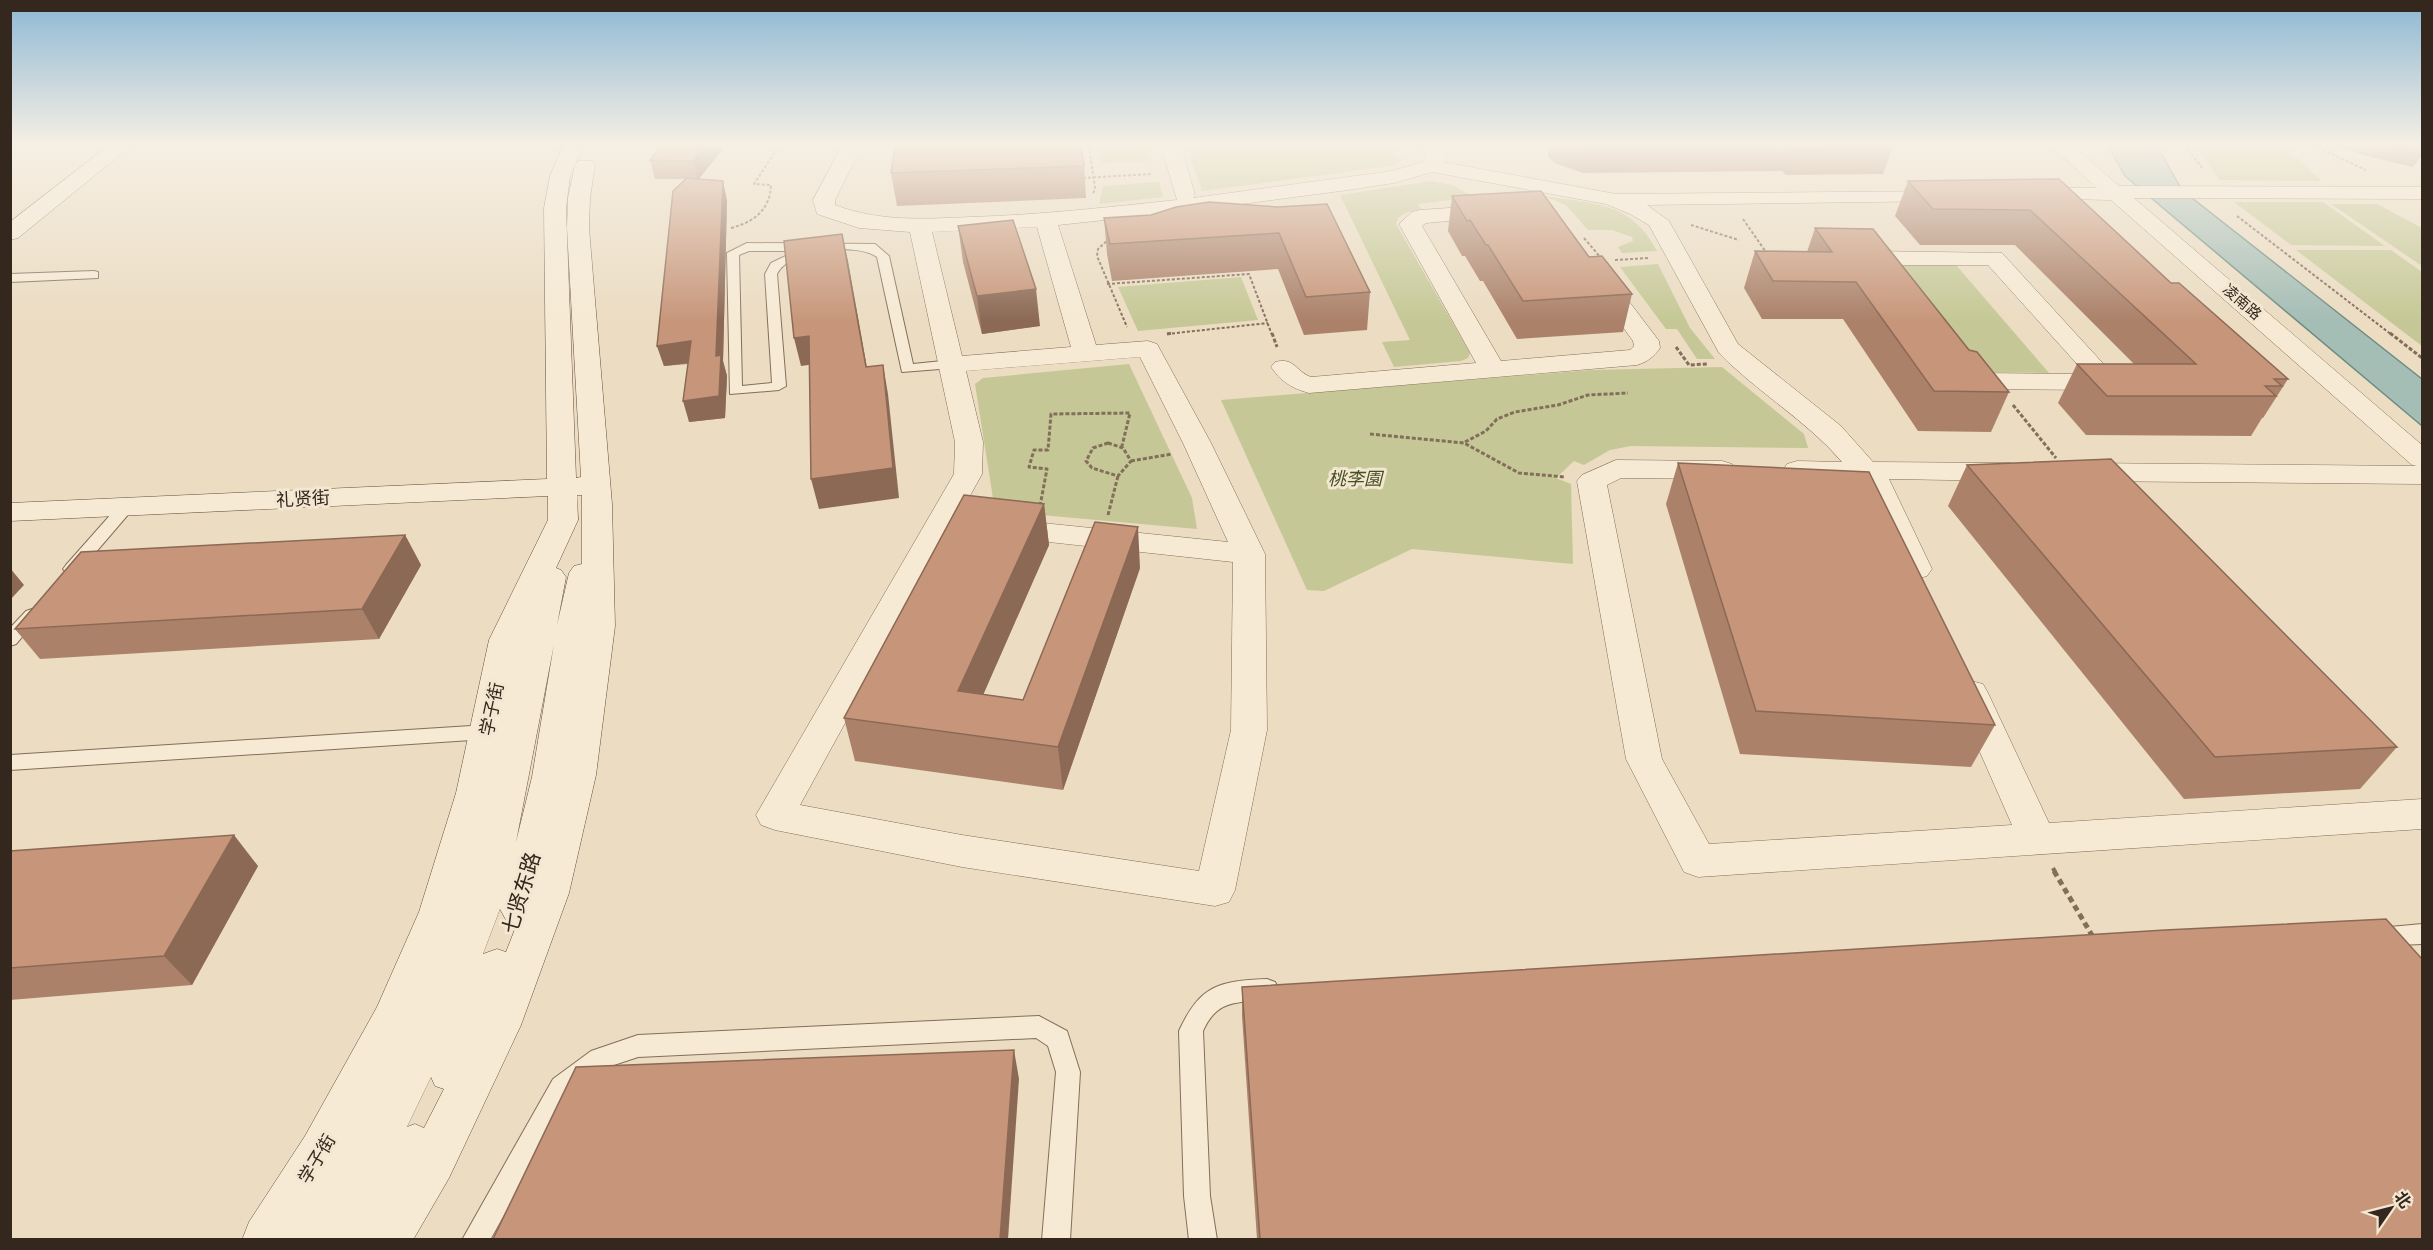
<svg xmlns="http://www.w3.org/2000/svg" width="2433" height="1250" viewBox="0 0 2433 1250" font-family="'Zilla Slab','Noto Sans SC',serif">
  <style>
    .green { fill: #c5c896 }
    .water { fill: #a4bdb5; stroke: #6c8b81; stroke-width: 1.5 }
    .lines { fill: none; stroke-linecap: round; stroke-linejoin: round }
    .lane-casing { stroke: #836e5a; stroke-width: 2 }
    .street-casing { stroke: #836e5a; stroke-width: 1 }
    .secondary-casing { stroke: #654f3d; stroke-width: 1 }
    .path-far3 { stroke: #836e5a; stroke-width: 2; stroke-dasharray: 3 2; stroke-linecap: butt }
    .path-far2 { stroke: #836e5a; stroke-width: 3; stroke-dasharray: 4 2; stroke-linecap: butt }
    .path-far1 { stroke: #836e5a; stroke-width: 4; stroke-dasharray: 4.5 3; stroke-linecap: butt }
    .path { stroke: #836e5a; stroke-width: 5; stroke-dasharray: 6 4; stroke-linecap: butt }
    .lane { fill: #f6ead4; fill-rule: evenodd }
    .street { fill: #f6ead4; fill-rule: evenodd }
    .secondary { fill: #f6ead4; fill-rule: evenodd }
    .wall { fill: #ab8169 }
    .shaded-wall { fill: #8b6955 }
    .building { fill: #c7967a; stroke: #8b6955; stroke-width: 1.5 }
    .labels { text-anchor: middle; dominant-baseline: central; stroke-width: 6; stroke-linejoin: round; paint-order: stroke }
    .far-street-label { font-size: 15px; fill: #34271d; stroke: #f3e7d1 }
    .park-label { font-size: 18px; font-style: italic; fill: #474f25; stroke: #f3e7d1 }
    .street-label { font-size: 18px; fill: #34271d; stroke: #f3e7d1 }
    .near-street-label { font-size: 21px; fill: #34271d; stroke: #f3e7d1 }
  </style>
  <rect width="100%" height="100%" fill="#ebdcc2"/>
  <g class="green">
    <path d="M1098 146H1146L1150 161 1101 163Z"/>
    <path d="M1186 146H1391L1402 160 1390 166 1202 191Z"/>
    <path d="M2195 146H2285L2321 181 2220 180Z"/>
    <path d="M1432 181 1452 185 1474 197 1418 204 1421 209 1405 213 1398 218 1396 224 1470 353 1468 358 1461 361 1394 367 1382 342 1410 340 1340 195Z"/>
    <path d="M1159 182 1163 197 1099 204 1103 186Z"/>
    <path d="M1544 196C1594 204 1631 201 1657 251L1622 253 1618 247 1633 241 1632 237 1612 230H1588L1566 205Z"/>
    <path d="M2234 202H2323L2385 246 2291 245Z"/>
    <path d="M2331 204H2377L2422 228V266Z"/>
    <path d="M2296 250H2391L2422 272V346Z"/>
    <path d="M1658 264 1690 328 1715 359H1697L1677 329H1666L1620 267Z"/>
    <path d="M1887 264 1956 265 2049 373 1971 372Z"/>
    <path d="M1241 277 1258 320 1138 331 1118 287Z"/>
    <path d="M1129 364 1192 498 1197 529 995 511 975 384 983 378Z"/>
    <path d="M1722 367 1804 434 1808 448 1631 446 1610 450 1584 465 1574 461 1556 478 1571 484 1573 564 1412 549 1324 591 1307 590 1221 400 1591 370Z"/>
  </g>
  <path class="water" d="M2108 146H2157L2182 190 2422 379V426L2125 176Z"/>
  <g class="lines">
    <g class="lane-casing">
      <g id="lane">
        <path d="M747 243 875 244 889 256 913 364 952 360 959 364 952 368 902 372 877 257C857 242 789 249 777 274L786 386 779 390 730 394 727 253ZM749 251H796L771 263 765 274 772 383 742 386 739 255Z"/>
        <path d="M94 271 98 272V278L10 282V274Z"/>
        <path d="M126 502 132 504 134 507 132 510 78 573H66L63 569 66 565 120 504Z"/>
        <path d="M32 609 41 615 16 644 10 646V628L26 611Z"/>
        <path d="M487 725 494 727 497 732 494 737 487 739 10 770V755Z"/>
        <path d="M2422 924V944L2376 946 2368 943 2365 936 2368 929Z"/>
        <path d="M1267 979 1275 982 1279 989 1275 996C1244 1007 1220 993 1203 1031L1210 1196 1217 1240H1189L1184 1196 1179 1031C1200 985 1219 981 1267 979Z"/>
        <path d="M1039 1016 1067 1031 1080 1072 1070 1240H1042L1056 1072 1048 1046 1036 1038 638 1057 608 1067 571 1095 490 1240H462L553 1079 591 1051 638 1035Z"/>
      </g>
    </g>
    <g class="street-casing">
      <g id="street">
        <path d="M842 146H862L835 200V205C879 222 925 219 971 217 1040 215 1109 207 1177 200L1161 146H1181L1195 195 1193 198 1392 171 1423 162 1427 156 1422 146H1442L1447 156 1443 162 1616 194 1955 191 1959 195 1955 199 1948 201 1647 205 1669 221 1738 344 1841 426 1873 462 2010 463 2020 466 2024 472 2020 478 2010 481 1889 479 1932 569 1927 576 1916 579 1905 576 1865 488 1857 479 1787 476 1783 470 1787 464 1797 461 1842 462C1806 420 1758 393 1719 353L1649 225 1630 214 1606 204 1432 172 1394 183 1348 190 1189 211 1058 225 1096 345 1148 341 1157 344 1211 443 1265 554 1267 730 1235 890 1229 902 1215 906 962 867 775 830 761 825 756 815 954 474 955 442 910 232 859 228 817 214 813 200ZM1037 227 1071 347 962 356 932 232ZM1140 357 1183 443 1228 542 1003 519 992 521 988 528 992 535 1003 537 1233 562 1231 730 1199 871 962 835 800 805 982 474 983 442 966 371Z"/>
        <path d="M2051 146H2073L2119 186 2422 187V199L2134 198 2422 445V484L2079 481 2069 478 2065 472 2069 466 2079 463 2417 466 2412 465 2111 200 2022 198 2018 194 2022 190 2029 188H2097Z"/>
        <path d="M1494 205 1502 206 1505 211 1502 216 1426 223 1422 226 1501 361 1630 350 1634 346 1633 341 1589 280 1593 275H1609L1659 341 1660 348C1654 357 1647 362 1637 365L1309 393C1291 388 1282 382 1271 367L1275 362C1295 357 1295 371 1311 377L1476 363 1399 224 1412 212 1420 210Z"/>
        <path d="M1869 251 2002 253 2120 382 2116 388 2107 390 1963 389 1954 387 1858 258 1861 253ZM1886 265H1988L2086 374 1971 373Z"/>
        <path d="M1616 460 1722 461 1732 464 1736 470 1732 476 1722 479 1621 478 1607 485 1662 759 1709 844 2012 825 1954 693 1959 684 1971 681 1983 684 1988 693 2049 823 2422 799V829L1698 877 1684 872 1626 759 1577 481 1582 475Z"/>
      </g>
    </g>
    <g class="secondary-casing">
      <g id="secondary">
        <path d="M108 146H131L18 238 10 240V222Z"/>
        <path d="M563 146H583L575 165 578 161H592L595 165 590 198 589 228 612 504 615 626 596 775 569 893 521 1025 449 1178 413 1240H242L249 1222 305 1136 377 1007 419 912 456 793 489 640 548 520V496L10 521V503L547 479 544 208 550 176ZM575 165 568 198 567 228 581 477 576 478 566 208 570 176ZM577 495H582V564L574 566 569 573 557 625 566 577 561 570 556 568 578 520ZM554 644 532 777 516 842ZM500 909 506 920 517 924 506 952 497 949 483 954ZM431 1077 435 1086 444 1089 424 1128 415 1124 407 1127Z"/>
      </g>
    </g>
    <g class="path-far3">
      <path d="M1089 146 1095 188 1093 194"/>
      <path d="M2185 146 2203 169"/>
      <path d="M2314 146 2366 170"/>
      <path d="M1083 178 1152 174"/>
      <path d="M2237 216 2392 335"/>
      <path d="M1743 219 1768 255"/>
      <path d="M1691 225 1739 240"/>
      <path d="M731 228C754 222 770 210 771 185L754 184 779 146"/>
      <path d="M1110 238 1098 249 1097 256 1127 327"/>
      <path d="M1584 238 1601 258"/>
      <path d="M1615 260 1649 258"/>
      <path d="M1107 284 1249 274 1272 335"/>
      <path d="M1167 334 1268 323"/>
    </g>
    <g class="path-far2">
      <path d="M1272 333 1277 347"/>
      <path d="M2390 333 2422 358"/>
      <path d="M1167 334 1173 333"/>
      <path d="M1676 347 1689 365 1707 364"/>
      <path d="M2013 405 2056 458"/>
      <path d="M1370 434 1464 443 1519 473 1565 477"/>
      <path d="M1465 442 1486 431 1497 419 1515 412 1558 405 1588 395 1628 393"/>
      <path d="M1108 443 1123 448 1131 461 1118 476 1092 468 1086 461 1093 448Z"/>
      <path d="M1131 461 1172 454"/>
      <path d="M1040 506 1047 469 1029 467 1034 450H1048L1051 414 1130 413 1122 446"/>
      <path d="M1108 515 1118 476"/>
    </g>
    <path class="path-far1" d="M2053 868 2055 872"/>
    <path class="path" d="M2054 871 2093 937"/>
    <use href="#lane" class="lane"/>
    <use href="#street" class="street"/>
    <use href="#secondary" class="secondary"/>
  </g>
  <g class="wall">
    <path d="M725 146 699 179 727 200 723 361 727 376 725 418 689 422 688 364 664 366 657 346 685 179H655L650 160Z"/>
    <path d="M1548 146H1888L1892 149 1883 174 1786 175 1782 171 1583 173 1557 164 1548 157Z"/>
    <path d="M2336 146H2422V156H2421L2413 167 2367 156Z"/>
    <path d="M1084 166 1086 198 897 206 891 173Z"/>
    <path d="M2059 179 2171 283 2288 379 2263 418H2262L2251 436 2086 435 2058 403 2077 364H2134L2015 245H1920L1895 216 1908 181Z"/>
    <path d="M1452 196 1589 257 1632 294 1623 332 1517 339 1483 281H1480L1465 256H1462L1448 231Z"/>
    <path d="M1278 207 1370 292 1367 330 1304 335 1278 269 1112 281 1107 254 1104 218Z"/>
    <path d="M958 226 1040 326 982 334 963 262Z"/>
    <path d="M1815 228 1969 350 2009 392 1991 432 1918 431 1843 319H1762L1744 288 1755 251 1807 252Z"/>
    <path d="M1678 463 1995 725 1971 767 1740 754 1666 504Z"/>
    <path d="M1967 465 2397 747 2360 789 2184 799 1948 506Z"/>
    <path d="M1044 504 1049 545 983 694 1023 700 1140 568 1063 790 855 761 844 718Z"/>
    <path d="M405 535 421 565 379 639 40 659 15 629Z"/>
    <path d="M10 851 258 866 192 985 10 1000Z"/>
    <path d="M1242 987 2422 1239H1257L1242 1016Z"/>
  </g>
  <g class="shaded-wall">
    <path d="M705 146H725L698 180 693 161Z"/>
    <path d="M723 181 727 200 723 361 727 376 725 418 689 422 683 401 716 356Z"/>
    <path d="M842 234 848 261 872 396 866 367Z"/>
    <path d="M1036 289 1040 326 982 334 977 296Z"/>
    <path d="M809 336 815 364 801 366 794 338Z"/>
    <path d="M691 341 697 362 664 366 657 346Z"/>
    <path d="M883 365 888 394 899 498 819 509 811 479Z"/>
    <path d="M1044 504 1049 545 966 734 958 691Z"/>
    <path d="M1138 527 1140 568 1063 790 1058 747Z"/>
    <path d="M405 535 421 565 379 639 362 609Z"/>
    <path d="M10 568 24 585 10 600Z"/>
    <path d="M234 835 258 866 192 985 164 956Z"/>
    <path d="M1014 1050 1019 1079 1008 1239H1000Z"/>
  </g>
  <g class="building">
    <path d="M662 146H705L693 161 650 160Z"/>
    <path d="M908 146H1081L1084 166 891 173 895 147Z"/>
    <path d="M1581 146H1888L1892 149 1793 151 1789 147 1587 148Z"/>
    <path d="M2387 146H2422V152L2421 154Z"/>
    <path d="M687 178 723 181 716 356 721 355 719 396 683 401 691 341 657 346 673 191Z"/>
    <path d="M2059 179 2171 283H2179L2288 379H2274L2282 386H2265L2276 396H2107L2077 364H2196L2030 210 1933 209 1908 181Z"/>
    <path d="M1541 191 1589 257 1602 256 1632 294 1523 301 1488 245H1486L1470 220 1467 221 1452 196Z"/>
    <path d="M1209 202 1278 207 1327 204 1370 292 1306 297 1279 233 1110 244 1104 218 1151 215 1176 207Z"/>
    <path d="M1013 220 1036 289 977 296 958 226Z"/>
    <path d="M1815 228 1873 229 1969 350 1977 352 2009 392 1934 391 1856 282 1773 281 1755 251 1832 252Z"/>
    <path d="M842 234 866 367 883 365 893 468 811 479 809 336 794 338 784 241Z"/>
    <path d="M2111 459 2397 747 2215 757 1967 465Z"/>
    <path d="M1678 463 1869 472 1995 725 1756 711Z"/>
    <path d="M964 495 1044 504 958 691 1023 700 1095 522 1138 527 1058 747 844 718Z"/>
    <path d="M405 535 362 609 15 629 81 552Z"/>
    <path d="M234 835 164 956 10 968V851Z"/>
    <path d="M2386 919 2422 959V1239H1260L1242 987 2165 930Z"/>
    <path d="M1014 1050 1000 1239H493L576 1067Z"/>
  </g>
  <linearGradient id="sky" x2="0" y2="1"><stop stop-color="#8db8d4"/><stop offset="0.45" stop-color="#f6efe4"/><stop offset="1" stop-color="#f6efe4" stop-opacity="0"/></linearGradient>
  <rect width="2433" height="321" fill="url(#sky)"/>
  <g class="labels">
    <g class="far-street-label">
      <text transform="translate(2242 302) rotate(41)">凌南路</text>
    </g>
    <g class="park-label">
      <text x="1355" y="479">桃李園</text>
    </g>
    <g class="street-label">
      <text transform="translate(303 499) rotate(-3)">礼贤街</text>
      <text transform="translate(492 709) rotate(-78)">学子街</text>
      <text transform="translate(317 1159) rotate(-59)">学子街</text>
    </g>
    <g class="near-street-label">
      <text transform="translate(521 893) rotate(-73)">七贤东路</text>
    </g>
  </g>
  <rect width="2433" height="1250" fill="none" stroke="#34271d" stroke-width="24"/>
  <g transform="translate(2391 1208) rotate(55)" stroke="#f3e7d1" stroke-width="4.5" paint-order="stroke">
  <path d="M0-4.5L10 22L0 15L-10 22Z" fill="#34271d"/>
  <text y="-9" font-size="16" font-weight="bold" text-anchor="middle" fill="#34271d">北</text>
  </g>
</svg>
